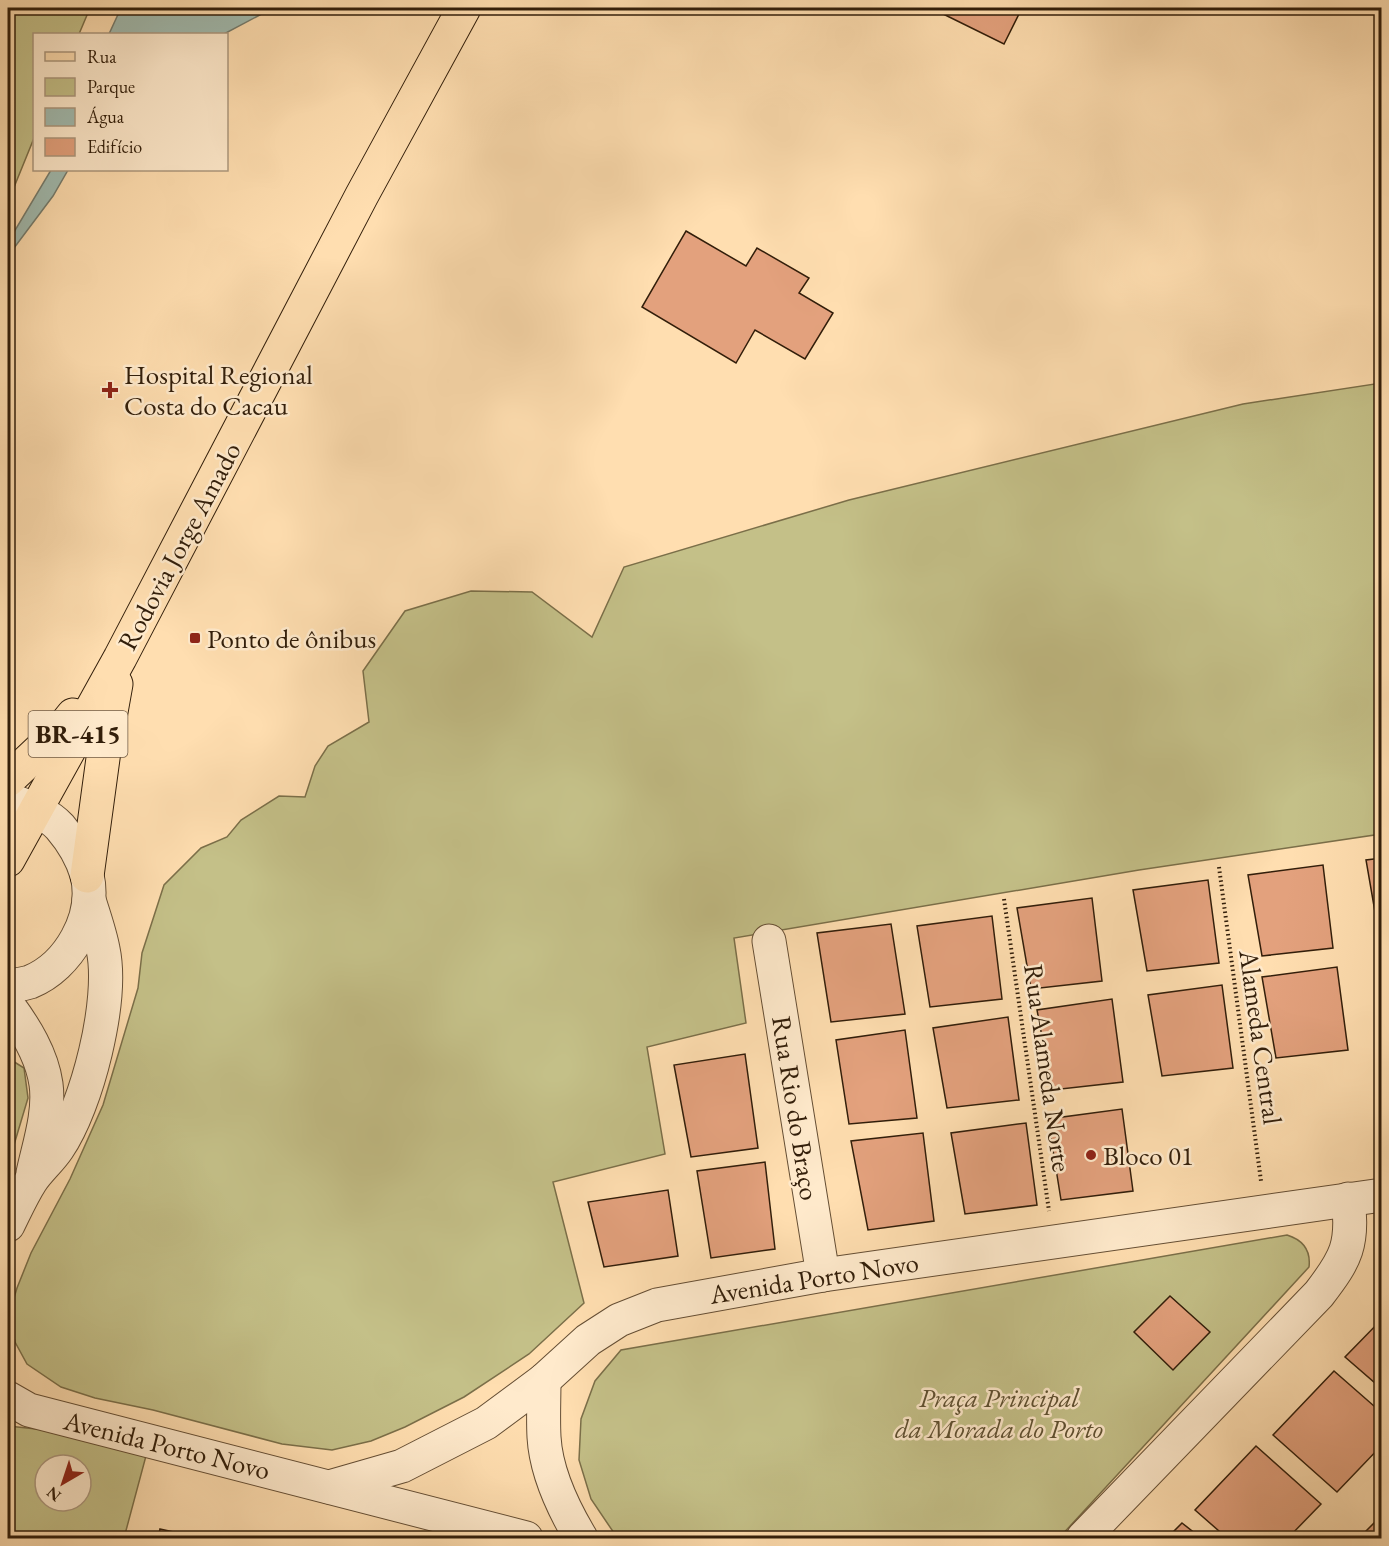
<svg xmlns="http://www.w3.org/2000/svg" width="1389" height="1546" viewBox="0 0 1389 1546" font-family="'EB Garamond',serif">
  <style>
    .green { fill: #c4c088; stroke: #7b6f49; stroke-width: 1.5; fill-rule: evenodd }
    .water { fill: #a1bbb0; stroke: #757c6e; stroke-width: 1.5 }
    .building { fill: #e3a17d; stroke: #321e0a; stroke-width: 1.5 }
    .lines { fill: none; stroke-linecap: round; stroke-linejoin: round }
    .minor-casing { stroke: #654e34; stroke-width: 35 }
    .primary-casing { stroke: #321e0a; stroke-width: 35 }
    .path { stroke: #321e0a; stroke-width: 4; stroke-dasharray: 1.5 3; stroke-linecap: butt }
    .minor { stroke: #ffeacc; stroke-width: 33 }
    .primary { stroke: #ffdeb0; stroke-width: 33 }
    .poi-dot { fill: #8f2418; stroke: #ffeacc; stroke-width: 2 }
    .labels { text-anchor: middle; dominant-baseline: central; stroke-width: 5; stroke-linejoin: round; paint-order: stroke }
    .shield { fill: #ffeacc; stroke: #705b44; stroke-width: 1.5 }
    .shield-label { font-size: 26px; font-weight: bold; fill: #321e0a }
    .poi-label { font-size: 27px; fill: #321e0a; stroke: #ffeacc; text-anchor: start }
    .street-label { font-size: 27px; fill: #321e0a; stroke: #ffeacc }
    .park-label { font-size: 27px; font-style: italic; fill: #5e4f30; stroke: #ffeacc }
  </style>
  <rect width="100%" height="100%" fill="#ffdeb0"/>
  <filter id="stains"><feTurbulence type="fractalNoise" baseFrequency=".00333" numOctaves="4"/><feColorMatrix values="0 0 0 0 .2 0 0 0 0 .09 0 0 0 0 .02 0 0 0 .5 -.17"/></filter>
  <radialGradient id="worn" r=".72"><stop offset=".6" stop-color="#630" stop-opacity="0"/><stop offset="1" stop-color="#630" stop-opacity=".3"/></radialGradient>
  <g class="green">
    <path d="M8 8H90L79 34H34V138L8 202Z"/>
    <path d="M1381 383V834L1139 870 734 938 746 1023 647 1047 665 1154 553 1182 584 1303 529 1354 464 1397 405 1427 371 1441 332 1450 282 1444 153 1410 95 1398 61 1387 27 1364 15 1342 9 1314 17 1288 31 1253 70 1179 103 1105 138 988 142 953 164 885 201 848 227 837 241 820 279 796 305 797 315 766 328 746 369 722 363 671 405 611 471 591 532 592 592 637 624 567 849 500 1243 404Z"/>
    <path d="M8 1058 24 1068 28 1098 8 1165Z"/>
    <path d="M1287 1235C1303 1240 1311 1250 1309 1267L1059 1538H621L614 1533 591 1499 579 1460 581 1419 595 1381 621 1350Z"/>
    <path d="M8 1426 150 1441 124 1538H8ZM45 1465H81V1501H45Z"/>
  </g>
  <g class="water">
    <path d="M121 8H273L224 34H109Z"/>
    <path d="M51 170H68L53 196 8 256V242Z"/>
  </g>
  <g class="building">
    <path d="M931 8H1022L1004 44Z"/>
    <path d="M686 231 746 266 757 248 809 278 799 293 833 313 805 359 755 330 736 363 642 307Z"/>
    <path d="M1382 858V941H1380L1366 860Z"/>
    <path d="M1323 865 1333 948 1262 956 1248 875Z"/>
    <path d="M1208 880 1219 963 1147 971 1133 890Z"/>
    <path d="M1092 898 1102 981 1031 989 1017 908Z"/>
    <path d="M992 916 1002 999 930 1007 917 926Z"/>
    <path d="M891 924 905 1014 831 1022 817 933Z"/>
    <path d="M1337 967 1348 1050 1276 1058 1262 977Z"/>
    <path d="M1222 985 1233 1068 1162 1076 1148 995Z"/>
    <path d="M1112 999 1123 1082 1052 1090 1037 1010Z"/>
    <path d="M1008 1017 1019 1100 947 1108 933 1028Z"/>
    <path d="M905 1030 917 1118 849 1124 836 1040Z"/>
    <path d="M745 1054 758 1148 691 1157 674 1065Z"/>
    <path d="M1122 1109 1133 1191 1061 1200 1048 1119Z"/>
    <path d="M1026 1123 1037 1205 965 1214 951 1133Z"/>
    <path d="M923 1133 934 1221 868 1230 851 1141Z"/>
    <path d="M765 1162 775 1249 711 1258 697 1171Z"/>
    <path d="M668 1190 678 1256 604 1267 588 1202Z"/>
    <path d="M1170 1296 1210 1332 1173 1370 1134 1332Z"/>
    <path d="M1382 1319V1389L1345 1357Z"/>
    <path d="M1334 1371 1382 1413V1445L1337 1492 1273 1435Z"/>
    <path d="M1256 1446 1321 1504 1288 1538H1227L1195 1510Z"/>
    <path d="M1382 1515V1538H1359Z"/>
    <path d="M1182 1523 1201 1538H1167Z"/>
    <path d="M160 1529 201 1538H158Z"/>
  </g>
  <g class="lines">
    <g class="minor-casing">
      <g id="minor">
        <path d="M8 799C26 806 46 812 60 827 72 841 82 858 87 875 97 917 69 966 30 982 24 984 15 985 8 986"/>
        <path d="M769 941 823 1275"/>
        <path d="M8 1005C25 1028 42 1055 46 1084 50 1113 39 1145 33 1173"/>
        <path d="M8 1225C15 1211 22 1195 31 1181 39 1169 50 1160 58 1148 87 1106 114 1000 103 949 100 933 94 916 89 900"/>
        <path d="M544 1380C544 1399 543 1418 544 1437 546 1473 563 1508 581 1538"/>
        <path d="M8 1398 29 1410 526 1538"/>
        <path d="M329 1487 402 1466 486 1423 544 1380 588 1340 619 1320 657 1305 823 1275 1382 1195"/>
        <path d="M1083 1538 1319 1294C1346 1259 1354 1244 1348 1199"/>
      </g>
    </g>
    <g class="primary-casing">
      <g id="primary">
        <path d="M8 780 60 731 73 715"/>
        <path d="M8 860 120 658 362 195 464 8"/>
        <path d="M87 876 104 751 116 684"/>
      </g>
    </g>
    <g class="path">
      <path d="M8 128V129"/>
      <path d="M1219 867 1261 1181"/>
      <path d="M1004 899 1049 1211"/>
    </g>
    <use href="#minor" class="minor"/>
    <use href="#primary" class="primary"/>
  </g>
  <g class="poi-dot">
    <path d="M107 381h6v6h6v6h-6v6h-6v-6h-6v-6h6z"/>
    <rect x="189" y="632" width="12" height="12" rx="3"/>
    <circle cx="1091" cy="1155" r="6"/>
  </g>
  <g class="labels">
    <rect class="shield" x="28.5" y="711" width="99" height="46" rx="4.5"/>
    <g class="shield-label">
      <text x="78" y="734">BR-415</text>
    </g>
    <g class="poi-label">
      <text x="124" y="374">Hospital Regional<tspan x="124" dy="31">Costa do Cacau</tspan></text>
      <text x="207" y="638">Ponto de ônibus</text>
      <text x="1103" y="1155">Bloco 01</text>
    </g>
    <g class="street-label">
      <text transform="translate(179 546) rotate(-62)">Rodovia Jorge Amado</text>
      <text transform="translate(1261 1037) rotate(82)">Alameda Central</text>
      <text transform="translate(1048 1068) rotate(82)">Rua Alameda Norte</text>
      <text transform="translate(796 1108) rotate(81)">Rua Rio do Braço</text>
      <text transform="translate(814 1278) rotate(-9)">Avenida Porto Novo</text>
      <text transform="translate(167 1445) rotate(14)">Avenida Porto Novo</text>
    </g>
    <g class="park-label">
      <text x="999" y="1397">Praça Principal<tspan x="999" dy="31">da Morada do Porto</tspan></text>
    </g>
  </g>
  <rect width="1389" height="1546" fill="none" stroke="#ffdeb0" stroke-width="30"/>
  <rect x="9" y="9" width="1371" height="1528" fill="none" stroke="#321e0a" stroke-width="3"/>
  <rect x="15" y="15" width="1359" height="1516" fill="none" stroke="#321e0a" stroke-width="1.5"/>
  <rect x="33" y="33" width="195" height="138" fill="#ffeacc" stroke="#ad987e" stroke-width="1.5"/>
  <rect x="45" y="52" width="30" height="9" fill="#ffdeb0" stroke="#ad987e" stroke-width="1.5"/>
  <text x="87" y="63" font-size="18" fill="#321e0a">Rua</text>
  <rect x="45" y="78" width="30" height="18" fill="#c4c088" stroke="#ad987e" stroke-width="1.5"/>
  <text x="87" y="93" font-size="18" fill="#321e0a">Parque</text>
  <rect x="45" y="108" width="30" height="18" fill="#a1bbb0" stroke="#ad987e" stroke-width="1.5"/>
  <text x="87" y="123" font-size="18" fill="#321e0a">Água</text>
  <rect x="45" y="138" width="30" height="18" fill="#e3a17d" stroke="#ad987e" stroke-width="1.5"/>
  <text x="87" y="153" font-size="18" fill="#321e0a">Edifício</text>
  <g transform="translate(63 1483) rotate(219)"><circle r="28" fill="#ffeacc" stroke="#ad987e" stroke-width="1.5"/>
  <path d="M0-4.5L10 22L0 15L-10 22Z" fill="#8f2418"/>
  <text y="-9" font-size="16" font-weight="bold" text-anchor="middle" fill="#321e0a">N</text>
  </g>
  <rect width="100%" height="100%" filter="url(#stains)"/>
  <rect width="100%" height="100%" fill="url(#worn)"/>
</svg>
